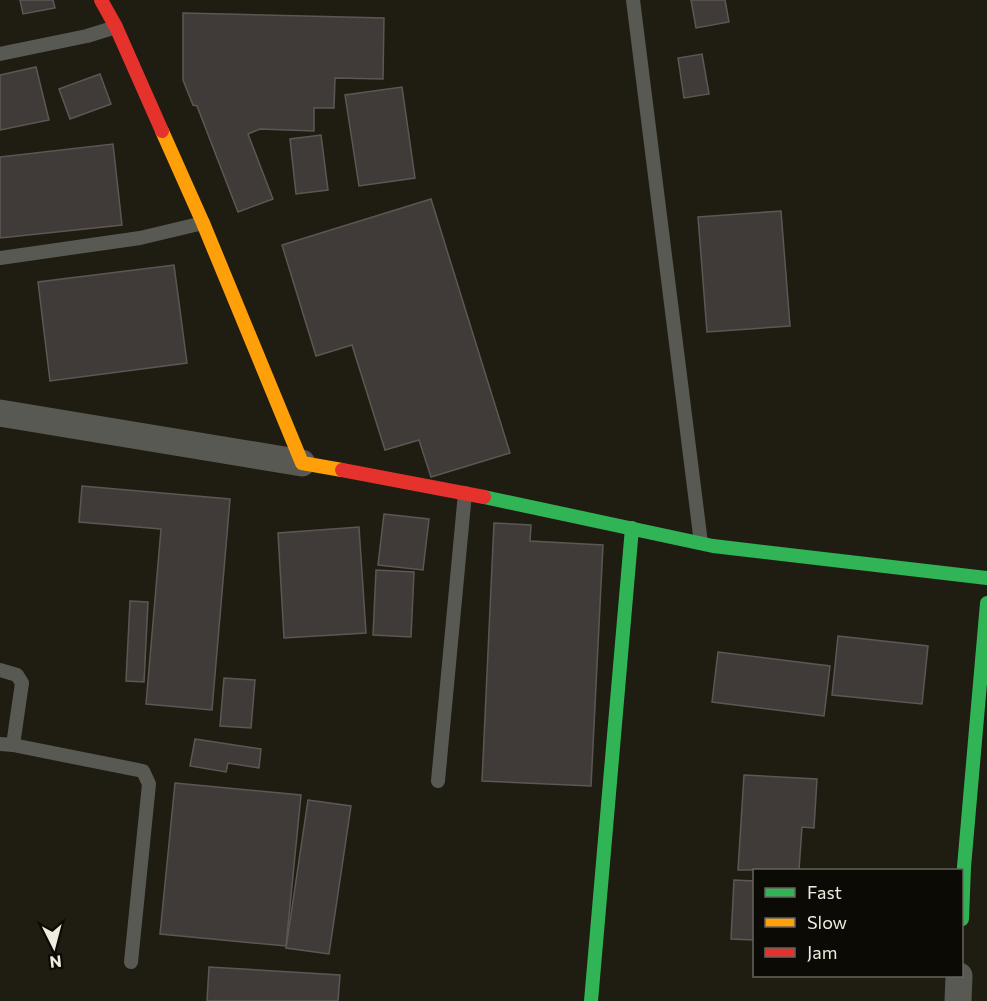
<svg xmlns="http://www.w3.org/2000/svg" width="987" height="1001" viewBox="0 0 987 1001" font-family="Commissioner,sans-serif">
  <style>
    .building { fill: #403b38; stroke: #5c5754; stroke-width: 1.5 }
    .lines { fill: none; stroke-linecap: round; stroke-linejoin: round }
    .lane { stroke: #595954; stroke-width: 14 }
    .street { stroke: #595954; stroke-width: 27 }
    .fast { stroke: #30b455; stroke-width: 14 }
    .slow { stroke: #ff9f0a; stroke-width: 14 }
    .jam { stroke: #e5322d; stroke-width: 14 }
  </style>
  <rect width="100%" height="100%" fill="#1f1d12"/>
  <g class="building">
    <path d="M20 0H53L55 8 23 14Z"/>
    <path d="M691 0H725L729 22 696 28Z"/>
    <path d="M183 13 384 18 383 79 335 78 334 108H314V131L260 129 248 134 273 199 238 212 197 106 193 105 183 80Z"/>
    <path d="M702 54 709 94 684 98 678 58Z"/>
    <path d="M36 67 49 120 0 130V75Z"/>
    <path d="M100 74 111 104 70 119 59 89Z"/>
    <path d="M402 87 415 178 359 186 345 95Z"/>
    <path d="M321 135 328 190 296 194 290 139Z"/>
    <path d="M113 144 122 225 0 238V157Z"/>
    <path d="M431 199 510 453 431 477 419 440 385 450 352 345 316 356 282 245Z"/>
    <path d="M781 211 790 326 707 332 698 217Z"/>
    <path d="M174 265 187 363 50 381 38 282Z"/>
    <path d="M82 486 230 499 212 710 146 704 161 529 79 522Z"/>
    <path d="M384 514 429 519 423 570 378 565Z"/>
    <path d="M494 523 531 525 530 541 603 545 591 786 482 781Z"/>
    <path d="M359 527 366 633 284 638 278 533Z"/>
    <path d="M376 570 414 572 411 637 373 635Z"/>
    <path d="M130 601 148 602 144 682 126 681Z"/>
    <path d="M838 636 928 646 922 704 832 695Z"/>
    <path d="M718 652 830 666 824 716 712 702Z"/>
    <path d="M224 678 255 680 251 728 220 726Z"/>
    <path d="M195 739 261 749 259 768 228 763 226 772 190 766Z"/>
    <path d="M744 775 817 779 814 828 802 827 799 870H738Z"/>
    <path d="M175 783 301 795 286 946 160 934Z"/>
    <path d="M308 800 351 806 329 954 286 948Z"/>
    <path d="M734 880 754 881V940L731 939Z"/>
    <path d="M209 967 340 975 338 1001H207Z"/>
  </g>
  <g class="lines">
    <g class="lane">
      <path d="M633 0 701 543"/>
      <path d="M0 54 87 36 116 27"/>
      <path d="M0 258 140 238 203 223"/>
      <path d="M0 670 17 675 22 683 13 745"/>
      <path d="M0 744 13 745 143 771 149 784 131 962"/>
      <path d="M438 781 465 493"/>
    </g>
    <g class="street">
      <path d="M0 413 302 463"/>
      <path d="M958 1001 959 976"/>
    </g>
    <g class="fast">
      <path d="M484 497 713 546 987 578"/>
      <path d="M962 919 964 867 987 603"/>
      <path d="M591 1001 632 528"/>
    </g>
    <path class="slow" d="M162 131 203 223 302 463 342 470"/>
    <g class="jam">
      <path d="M101 0 116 27 162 131"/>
      <path d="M342 470 484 497"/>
    </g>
  </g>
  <rect x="753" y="869" width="210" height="108" fill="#0c0a04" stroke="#66645c" stroke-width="1.5"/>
  <rect x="765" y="888" width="30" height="9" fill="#30b455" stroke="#66645c" stroke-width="1.5"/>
  <text x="807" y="899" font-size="18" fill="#eeecdf">Fast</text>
  <rect x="765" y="918" width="30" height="9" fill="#ff9f0a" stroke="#66645c" stroke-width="1.5"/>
  <text x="807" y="929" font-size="18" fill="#eeecdf">Slow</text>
  <rect x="765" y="948" width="30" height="9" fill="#e5322d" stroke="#66645c" stroke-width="1.5"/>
  <text x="807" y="959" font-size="18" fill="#eeecdf">Jam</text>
  <g transform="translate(54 947) rotate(174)" stroke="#0c0a04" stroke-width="4.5" paint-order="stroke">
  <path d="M0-4.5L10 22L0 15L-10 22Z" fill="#eeecdf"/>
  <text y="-9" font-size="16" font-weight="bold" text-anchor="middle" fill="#eeecdf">N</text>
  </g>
</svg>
